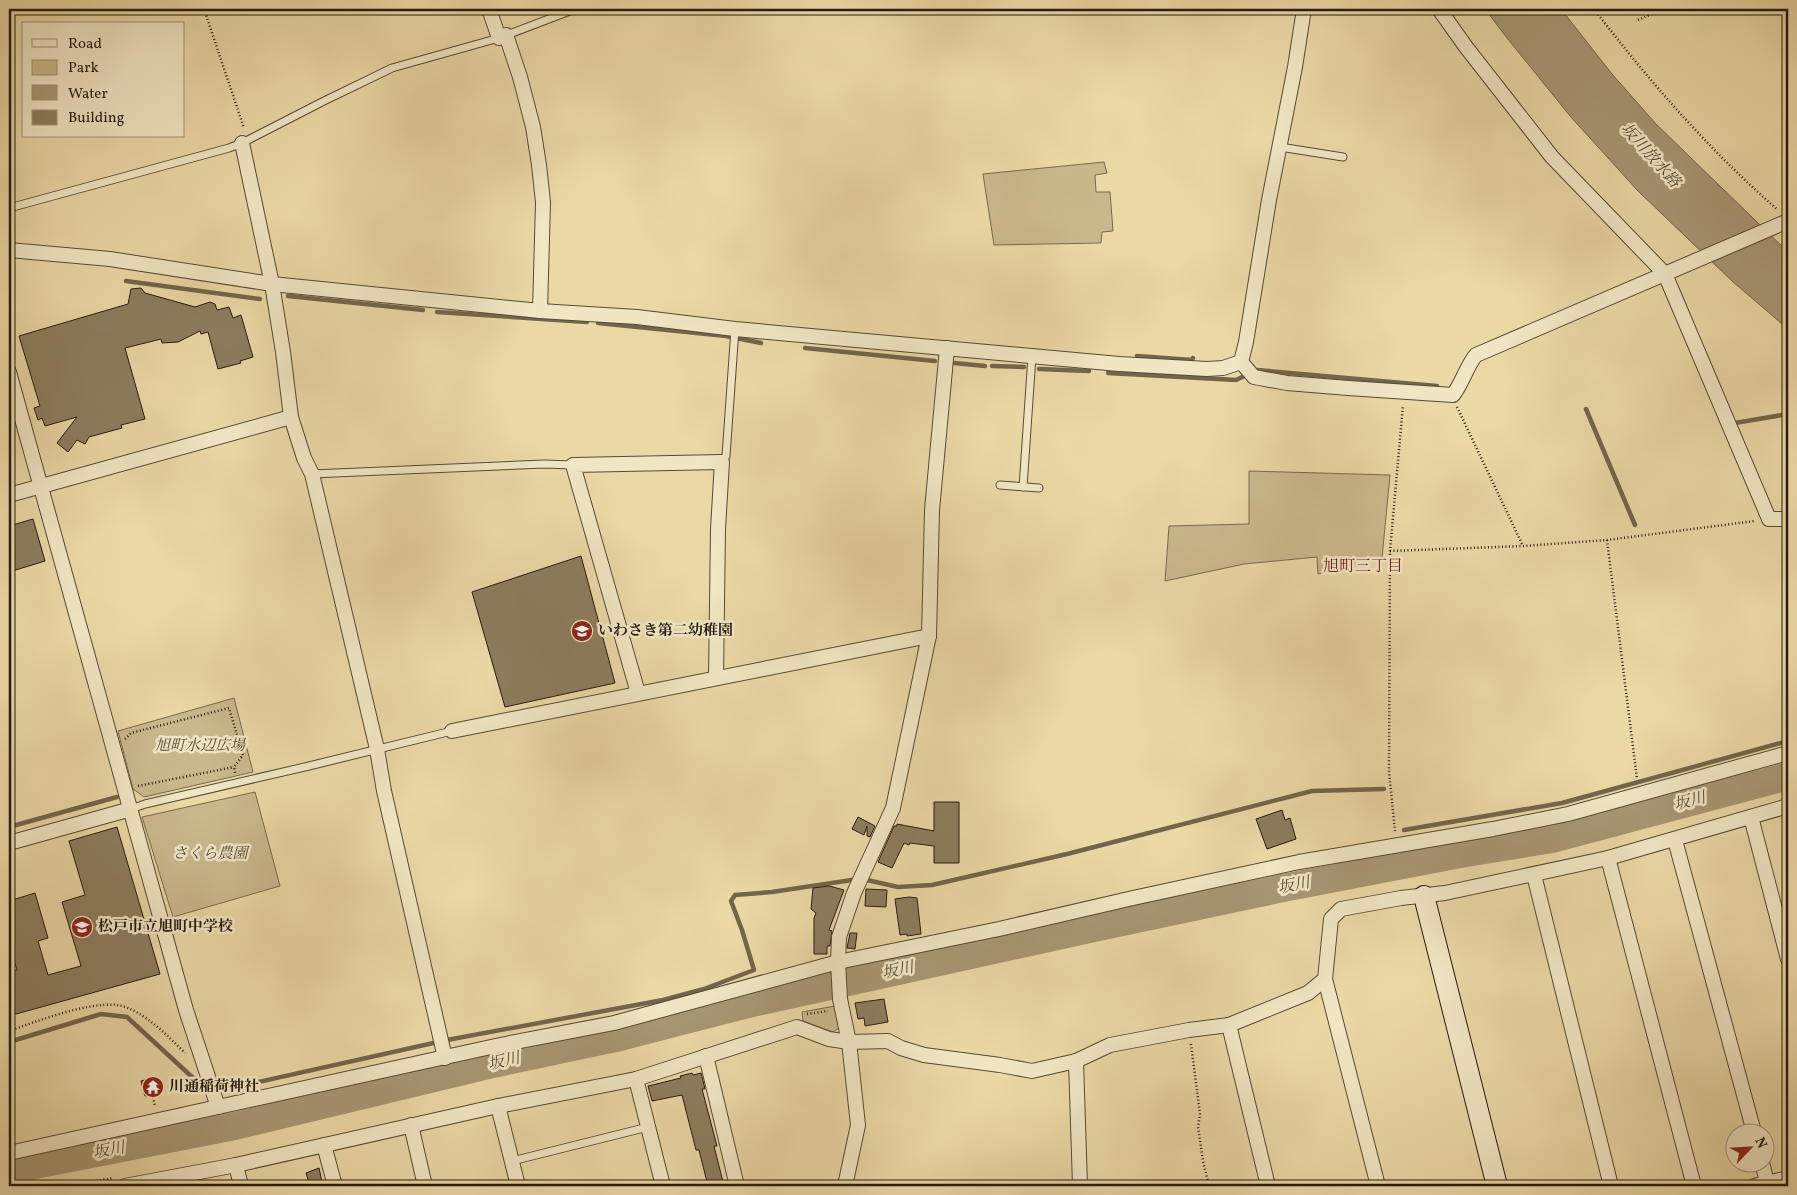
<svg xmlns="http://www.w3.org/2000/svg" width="1797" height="1195" viewBox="0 0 1797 1195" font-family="Vollkorn,'Noto Serif JP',serif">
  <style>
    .green { fill: #c9b88c; stroke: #78694f }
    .water { fill: #a79773; stroke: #73654c }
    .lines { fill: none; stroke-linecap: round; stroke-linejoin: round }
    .stream { stroke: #73654c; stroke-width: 4.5 }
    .river { stroke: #a79773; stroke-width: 28 }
    .building { fill: #8c7d5e; stroke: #261a12 }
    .lane-casing { stroke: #574a37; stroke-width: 9 }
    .street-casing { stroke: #574a37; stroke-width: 16 }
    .secondary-casing { stroke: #261a12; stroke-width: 22 }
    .path { stroke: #261a12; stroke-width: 2.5; stroke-dasharray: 1 2.5; stroke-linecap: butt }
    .lane { stroke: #f1e6c4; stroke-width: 7 }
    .street { stroke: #f1e6c4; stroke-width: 14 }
    .secondary { stroke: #f1e6c4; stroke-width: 20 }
    .labels { text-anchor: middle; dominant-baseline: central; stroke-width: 5; stroke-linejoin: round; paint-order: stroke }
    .poi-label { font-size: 15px; font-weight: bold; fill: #261a12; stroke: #f1e6c4; text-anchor: start }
    .park-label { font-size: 15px; font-style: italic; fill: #574937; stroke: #f1e6c4 }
    .water-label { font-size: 16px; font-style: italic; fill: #5a4c39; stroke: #f1e6c4 }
    .neighbourhood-label { font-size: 16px; fill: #7a1f14; stroke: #f1e6c4 }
  </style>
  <rect width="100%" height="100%" fill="#ead8a5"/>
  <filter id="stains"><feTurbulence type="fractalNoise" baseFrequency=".004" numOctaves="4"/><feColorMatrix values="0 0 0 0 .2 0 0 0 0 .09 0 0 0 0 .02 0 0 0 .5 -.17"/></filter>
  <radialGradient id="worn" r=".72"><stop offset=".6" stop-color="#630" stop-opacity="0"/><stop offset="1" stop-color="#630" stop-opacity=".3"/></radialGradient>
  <g class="green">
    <path d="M1104 162 1107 173 1095 175 1096 192H1110L1113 231 1102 232 1101 243 994 245 983 174Z"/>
    <path d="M1249 471 1390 475 1382 558 1318 574 1317 557 1244 564 1165 581 1169 526 1249 524Z"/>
    <path d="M234 698 253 772 144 797 133 789 118 731Z"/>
    <path d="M255 792 280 886 173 917 142 817Z"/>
    <path d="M835 1006 839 1028 833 1032 803 1021 802 1012Z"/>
  </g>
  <path class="water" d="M1485 9H1561L1612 74 1656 124 1788 252V329L1732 281 1638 191 1570 116 1507 38Z"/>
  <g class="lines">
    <g class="stream">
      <path d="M126 281 260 299"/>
      <path d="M288 296 423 310"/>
      <path d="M437 312 587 322"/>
      <path d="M598 323 726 336 761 343"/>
      <path d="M805 348 935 361"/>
      <path d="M1137 356 1192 360 1193 358"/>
      <path d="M954 363 985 366"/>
      <path d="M992 366 1024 367"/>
      <path d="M1039 369 1089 371"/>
      <path d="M1108 373 1236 380 1257 370 1437 386"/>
      <path d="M1586 409 1635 525"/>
      <path d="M1735 423 1788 414"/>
      <path d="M9 827 117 797"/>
      <path d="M1404 830 1562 803 1788 741"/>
      <path d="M9 1042 101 1014 127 1017 204 1088 218 1091 447 1040 663 1000 704 989 754 970 742 930 731 901 735 895 772 892 852 880H867L898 887 932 885 1067 854 1312 791 1384 789"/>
    </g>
    <path class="river" d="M9 1170 235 1126 493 1064 620 1037 748 1004 1103 926 1283 888 1460 854 1552 839 1788 776"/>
  </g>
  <g class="building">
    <path d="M141 288 145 293 195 307 210 302 215 304 217 310 229 307 233 318 241 315 253 357 240 361 241 363 218 369 208 332 201 334 200 331 178 342 162 343 161 339 125 348 145 419 121 425 122 428 89 437 85 444 77 440 68 452 57 443 77 417 45 426 42 418 38 420 34 408 40 406 19 336 128 304 131 289Z"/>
    <path d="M33 519 45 561 9 572V526Z"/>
    <path d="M581 556 615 683 505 707 472 592Z"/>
    <path d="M934 802H959V863H934V846L910 843 909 845 904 843 892 868 878 862 894 826H897V824L934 831Z"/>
    <path d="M1282 810 1285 820 1290 818 1296 839 1267 849 1256 819Z"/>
    <path d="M858 817 875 826 870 837 867 836V826L864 835 852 829Z"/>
    <path d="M117 827 160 974 9 1016V971L17 970 9 943V901L35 893 48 938 38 941 48 975 81 966 62 902 85 895 69 841Z"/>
    <path d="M829 886 844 890 829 930 832 931 830 946H827V954H814V918L816 913 811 909 813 888Z"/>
    <path d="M866 889 887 890 886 907 865 906Z"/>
    <path d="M909 897 917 898 921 934 907 936V934L900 935 895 899Z"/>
    <path d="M850 933H857L855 949 847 948Z"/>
    <path d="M884 999 888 1022 865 1026 864 1018 858 1019 855 1003Z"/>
    <path d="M692 1073 693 1075 701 1073 705 1089H702L717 1146H714L724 1186H708L699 1150H696L682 1095 652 1101 648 1086 681 1078 680 1076Z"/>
    <path d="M157 1077 160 1093 145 1096 141 1081Z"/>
    <path d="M319 1168 323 1186H310L306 1173Z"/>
  </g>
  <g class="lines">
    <g class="lane-casing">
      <g id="lane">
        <path d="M1280 147 1343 157"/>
        <path d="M9 208 229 148 242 143 324 101 392 68 499 38 575 9"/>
        <path d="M722 462 726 456 735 329"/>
        <path d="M312 474 544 464 573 465"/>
        <path d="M1000 485 1039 488"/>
        <path d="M1023 487 1032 356"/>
        <path d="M131 809 145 804 309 766 452 731"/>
        <path d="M512 1161 648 1127"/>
      </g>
    </g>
    <g class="street-casing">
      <g id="street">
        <path d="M489 9 499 38"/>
        <path d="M1439 9 1466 47 1552 157 1665 274 1769 519H1788"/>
        <path d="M506 35 520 77 533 127 539 165 543 202 540 311"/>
        <path d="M242 143 272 284 283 352 291 417 304 458 312 474 377 749 384 791 445 1058"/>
        <path d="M9 250 110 259 272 284 540 311 637 317 735 329 1119 364 1207 369 1223 368 1241 362 1246 342 1269 200 1295 67 1304 9"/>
        <path d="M1241 362 1254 377 1287 383 1348 388 1453 395C1463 382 1466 367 1476 355L1788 221"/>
        <path d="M9 372 186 1010 218 1107"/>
        <path d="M9 495 291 417"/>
        <path d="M638 693 573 465 722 462 718 529 716 678"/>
        <path d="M452 731 929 636"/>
        <path d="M1751 817 1788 959"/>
        <path d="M1675 840 1754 1132"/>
        <path d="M9 843 131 809"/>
        <path d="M1608 858 1694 1186"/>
        <path d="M1534 875 1611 1186"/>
        <path d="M1325 979 1378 1186"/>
        <path d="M1229 1025 1268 1186"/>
        <path d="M706 1056 737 1186"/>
        <path d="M1076 1061 1080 1186"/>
        <path d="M636 1079 663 1186"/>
        <path d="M498 1106 518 1186"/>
        <path d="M411 1125 425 1186"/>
        <path d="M324 1145 335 1186"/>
        <path d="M9 1153 500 1045 614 1023 838 962 999 929 1133 898 1299 862 1493 829 1568 814 1788 753"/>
        <path d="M1762 1162 1767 1183"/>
        <path d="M236 1165 241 1186"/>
        <path d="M125 1186 236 1165 498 1106 636 1079 797 1027 829 1039 849 1042 888 1041 901 1048 924 1055 1000 1065 1032 1071 1076 1061 1110 1045 1189 1030 1229 1025 1308 993 1325 979 1331 919 1341 909 1401 898 1445 893 1608 858 1788 806"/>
        <path d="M845 1186 858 1125 849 1042 840 999 838 962 839 937 854 893 893 808 927 645 929 636 932 510 947 348"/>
        <path d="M1754 1186 1788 1178"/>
      </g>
    </g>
    <g class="secondary-casing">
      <path id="secondary" d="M1424 896 1497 1186"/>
    </g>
    <g class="path">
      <path d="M204 9 244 128"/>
      <path d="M1594 9C1649 81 1709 150 1778 210"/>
      <path d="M1638 20 1663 9"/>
      <path d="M1457 407 1523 546"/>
      <path d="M1607 540 1637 779"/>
      <path d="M1390 551 1523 546 1607 540 1755 521"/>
      <path d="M125 739 131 733 229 708 243 755 234 767 235 773"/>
      <path d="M138 786 234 767"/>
      <path d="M1395 831 1389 772 1390 551 1403 405"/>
      <path d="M807 1014 828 1011"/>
      <path d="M9 1031C38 1021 86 1002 117 1005 141 1008 169 1037 185 1053"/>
      <path d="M1191 1044 1200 1114 1198 1127 1203 1161 1209 1186"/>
      <path d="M153 1097 155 1107"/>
      <path d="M69 1186 113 1178"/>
    </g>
    <use href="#lane" class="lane"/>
    <use href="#street" class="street"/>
    <use href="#secondary" class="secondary"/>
  </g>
  <defs>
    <g id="school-disc" transform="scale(1.125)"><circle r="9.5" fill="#8f2418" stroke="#f1e6c4"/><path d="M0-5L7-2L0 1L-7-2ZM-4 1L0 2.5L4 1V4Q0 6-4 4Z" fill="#fff"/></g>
    <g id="temple-disc" transform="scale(1.125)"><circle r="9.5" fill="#8f2418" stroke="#f1e6c4"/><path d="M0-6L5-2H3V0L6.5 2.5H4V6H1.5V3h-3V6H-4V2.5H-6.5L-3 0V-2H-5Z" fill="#fff"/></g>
  </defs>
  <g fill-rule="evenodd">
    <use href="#school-disc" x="582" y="631"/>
    <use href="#school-disc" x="82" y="927"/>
    <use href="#temple-disc" x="153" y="1087"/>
  </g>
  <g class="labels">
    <g class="poi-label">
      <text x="598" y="631">いわさき第二幼稚園</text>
      <text x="98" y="927">松戸市立旭町中学校</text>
      <text x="169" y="1087">川通稲荷神社</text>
    </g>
    <g class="park-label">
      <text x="200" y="746">旭町水辺広場</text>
      <text x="210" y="854">さくら農園</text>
    </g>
    <g class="water-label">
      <text transform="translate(1650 156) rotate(48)">坂川放水路</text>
      <text transform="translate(1690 802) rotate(-15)">坂川</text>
      <text transform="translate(1294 886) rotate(-11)">坂川</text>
      <text transform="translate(898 971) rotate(-12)">坂川</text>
      <text transform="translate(504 1062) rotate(-13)">坂川</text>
      <text transform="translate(109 1151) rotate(-11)">坂川</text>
    </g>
    <g class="neighbourhood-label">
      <text x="1363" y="567">旭町三丁目</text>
    </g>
  </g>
  <rect width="1797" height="1195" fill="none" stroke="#ead8a5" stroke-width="30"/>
  <rect x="10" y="10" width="1777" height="1175" fill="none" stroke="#261a12" stroke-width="2.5"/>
  <rect x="15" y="15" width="1767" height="1165" fill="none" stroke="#261a12"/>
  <rect x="22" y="22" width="162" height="115" fill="#f1e6c4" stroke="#a0947d"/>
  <rect x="32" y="39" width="25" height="8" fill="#f1e6c4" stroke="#a0947d"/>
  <text x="68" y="48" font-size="15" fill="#261a12">Road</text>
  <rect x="32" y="60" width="25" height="15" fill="#c9b88c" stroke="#a0947d"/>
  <text x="68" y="72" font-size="15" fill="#261a12">Park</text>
  <rect x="32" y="85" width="25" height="15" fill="#a79773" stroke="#a0947d"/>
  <text x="68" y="98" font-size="15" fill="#261a12">Water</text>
  <rect x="32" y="110" width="25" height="15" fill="#8c7d5e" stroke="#a0947d"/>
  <text x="68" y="122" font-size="15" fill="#261a12">Building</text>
  <g transform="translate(1750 1148) rotate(65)"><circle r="24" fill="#f1e6c4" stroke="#a0947d"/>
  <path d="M0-4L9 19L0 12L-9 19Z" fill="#8f2418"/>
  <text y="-8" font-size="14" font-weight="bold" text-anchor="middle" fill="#261a12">N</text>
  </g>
  <rect width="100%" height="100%" filter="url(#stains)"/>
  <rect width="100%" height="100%" fill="url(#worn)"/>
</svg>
